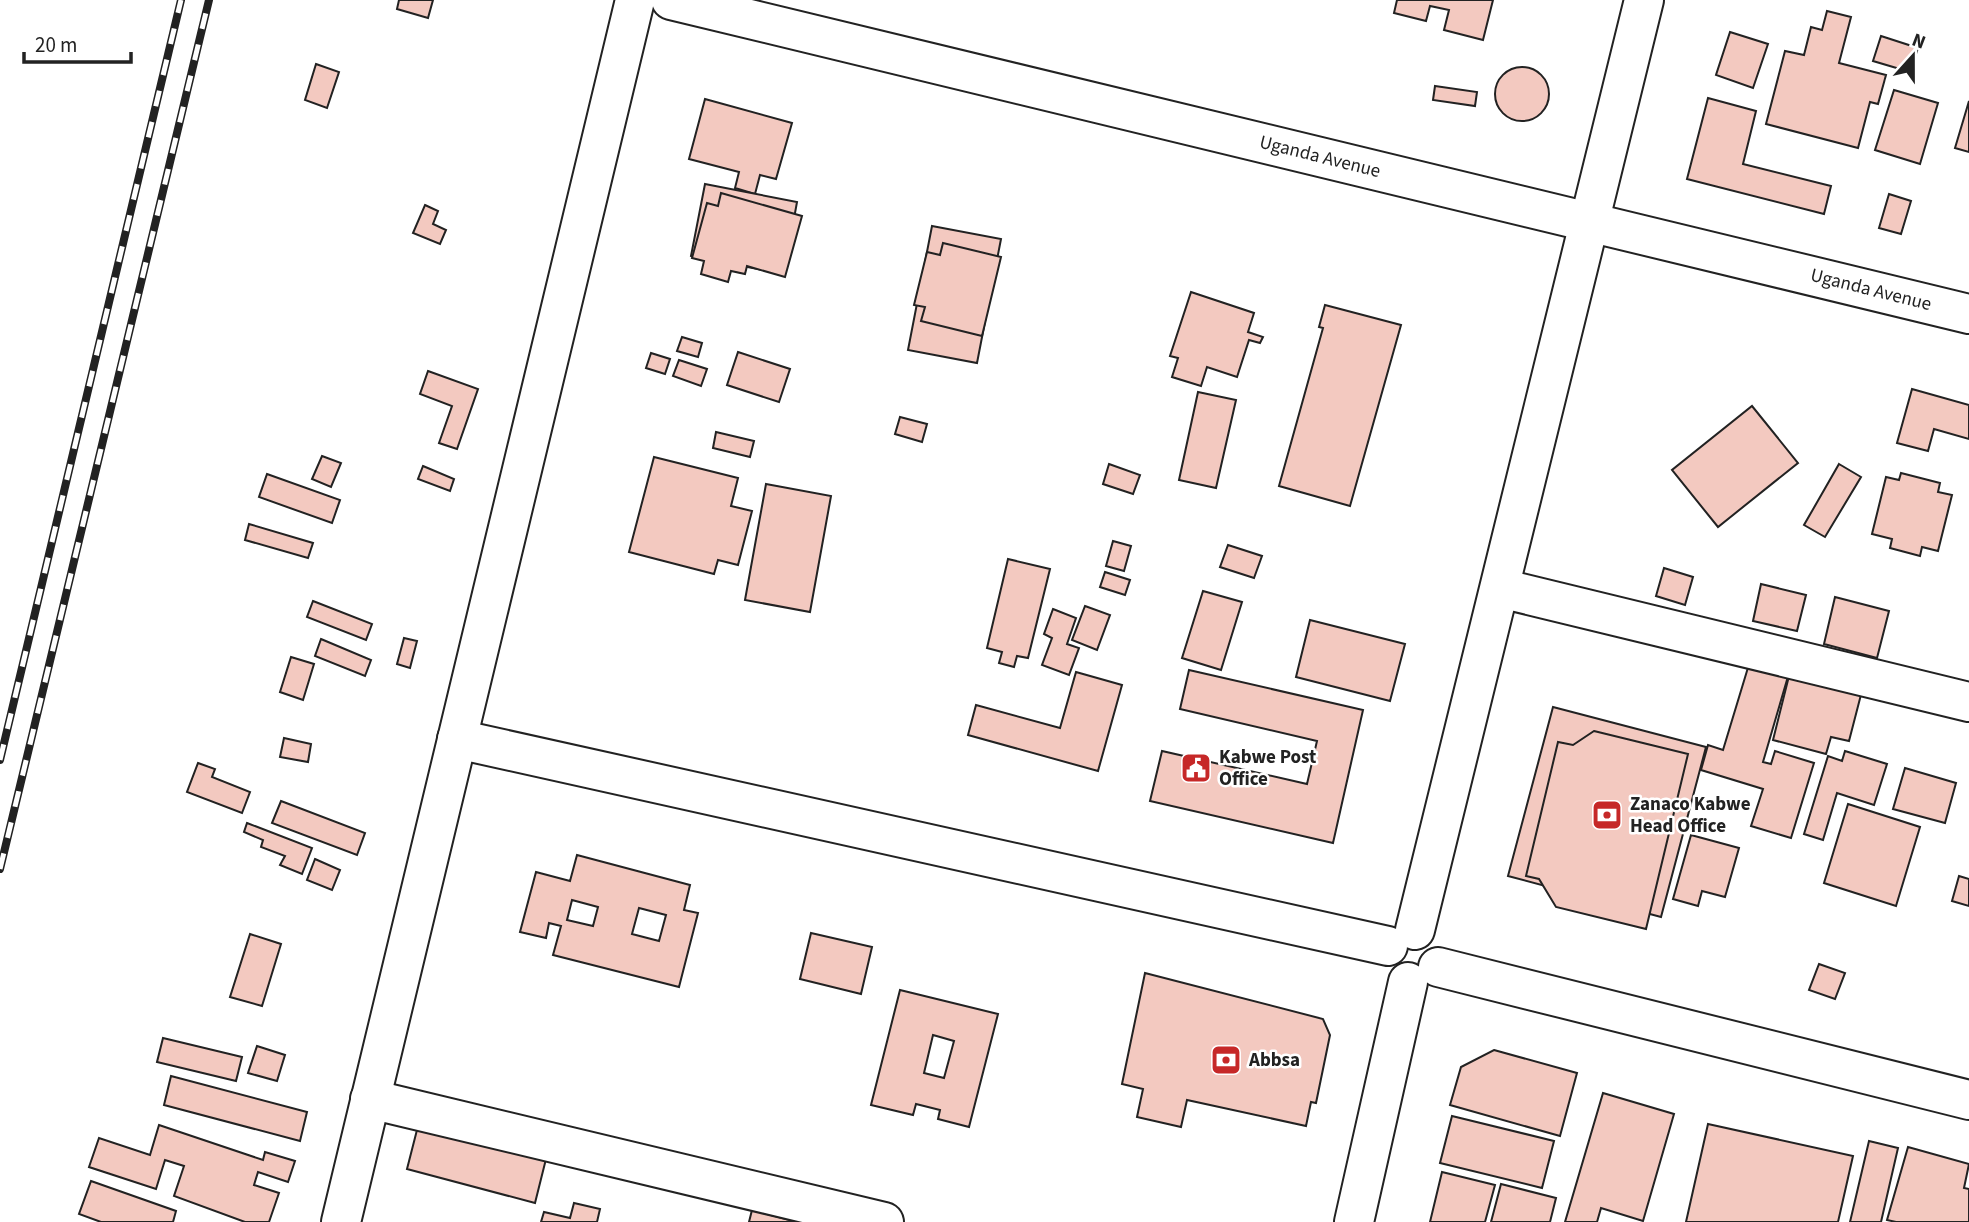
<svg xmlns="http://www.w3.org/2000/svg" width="1969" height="1222" viewBox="0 0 1969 1222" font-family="'Source Sans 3',sans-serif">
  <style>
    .building { fill: #f3c9c0; stroke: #222; stroke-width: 2; fill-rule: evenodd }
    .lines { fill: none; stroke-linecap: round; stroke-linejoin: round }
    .minor-casing { stroke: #222; stroke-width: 42 }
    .minor { stroke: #fff; stroke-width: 38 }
    .rail-casing { stroke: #222; stroke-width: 8 }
    .rail { stroke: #fff; stroke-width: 5; stroke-dasharray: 16; stroke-linecap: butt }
    .labels { text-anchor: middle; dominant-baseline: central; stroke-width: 5; stroke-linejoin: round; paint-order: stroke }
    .street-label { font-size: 19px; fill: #222; stroke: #fff }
    .poi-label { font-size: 19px; font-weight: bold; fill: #222; stroke: #fff; text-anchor: start }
  </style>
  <rect width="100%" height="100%" fill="#fff"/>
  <g class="building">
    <path d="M399 0H433L428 18 397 9Z"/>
    <path d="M1397 0H1493L1483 40 1444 30 1449 10 1430 6 1426 21 1394 13Z"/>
    <path d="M1827 11 1851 17 1839 63 1886 75 1878 104 1870 102 1858 148 1766 124 1785 51 1804 55 1811 27 1822 30Z"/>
    <path d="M1730 32 1768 44 1753 88 1716 75Z"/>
    <path d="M1881 36 1918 48 1910 72 1873 61Z"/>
    <path d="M316 64 339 72 327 108 305 100Z"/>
    <circle cx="1522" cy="94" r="27"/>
    <path d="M1435 86 1477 92 1475 106 1433 100Z"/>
    <path d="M1894 90 1938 103 1920 164 1875 150Z"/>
    <path d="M1708 98 1756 111 1743 164 1831 186 1824 214 1687 179Z"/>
    <path d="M705 99 792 123 776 179 760 175 755 194 735 188 739 172 689 159Z"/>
    <path d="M1969 101V152L1955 148Z"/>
    <path d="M705 184 797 202 784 274 691 256Z"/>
    <path d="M721 193 802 216 785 277 747 266 745 274 731 271 728 282 701 274 704 261 692 258 707 203 718 206Z"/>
    <path d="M1889 194 1911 201 1901 234 1879 228Z"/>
    <path d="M425 205 438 211 433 224 446 230 440 244 413 233Z"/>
    <path d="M932 226 1001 239 977 363 908 350Z"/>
    <path d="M943 243 1001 257 982 336 921 321 925 307 914 305 927 252 940 255Z"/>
    <path d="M1191 292 1254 313 1248 332 1263 337 1260 343 1249 340 1237 377 1207 367 1201 386 1172 377 1178 358 1170 356Z"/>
    <path d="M1325 305 1401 325 1350 506 1279 486 1323 328 1319 327Z"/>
    <path d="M682 337 702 343 698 357 677 351Z"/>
    <path d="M738 352 790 369 779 402 727 385Z"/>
    <path d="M651 353 670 359 665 374 646 368Z"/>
    <path d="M679 360 707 369 701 386 673 376Z"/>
    <path d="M428 371 478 389 457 449 439 443 452 406 420 394Z"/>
    <path d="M1912 389 1969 405V439L1934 429 1928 451 1897 443Z"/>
    <path d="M1198 392 1236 400 1216 488 1179 480Z"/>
    <path d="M1752 406 1798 463 1718 527 1672 470Z"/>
    <path d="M900 417 927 424 922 442 895 434Z"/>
    <path d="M716 432 754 441 750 457 713 448Z"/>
    <path d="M322 456 341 463 331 487 312 479Z"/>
    <path d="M654 457 738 478 731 506 752 511 738 565 718 560 714 574 629 552Z"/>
    <path d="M1109 464 1140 475 1133 494 1103 484Z"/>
    <path d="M1839 464 1861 477 1825 537 1804 525Z"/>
    <path d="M423 466 454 479 450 491 418 479Z"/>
    <path d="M1901 473 1940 483 1938 492 1952 495 1938 551 1922 547 1920 556 1890 548 1892 539 1872 534 1886 477 1899 480Z"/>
    <path d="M267 474 340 500 332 523 259 497Z"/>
    <path d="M766 484 831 496 810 612 745 600Z"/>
    <path d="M249 524 313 543 308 558 245 540Z"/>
    <path d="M1113 541 1131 546 1124 571 1106 566Z"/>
    <path d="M1228 545 1262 556 1254 578 1220 567Z"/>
    <path d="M1008 559 1050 569 1028 658 1017 656 1014 667 999 663 1002 652 987 648Z"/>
    <path d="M1664 568 1693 577 1685 605 1656 596Z"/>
    <path d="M1105 572 1130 580 1125 595 1100 587Z"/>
    <path d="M1761 584 1806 595 1797 631 1753 621Z"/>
    <path d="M1203 591 1242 602 1221 670 1182 658Z"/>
    <path d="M1835 597 1889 611 1877 658 1824 644Z"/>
    <path d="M313 601 372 624 366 640 307 617Z"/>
    <path d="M1085 606 1110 615 1097 650 1072 640Z"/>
    <path d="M1053 609 1076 618 1067 644 1079 648 1069 675 1042 665 1052 638 1044 634Z"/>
    <path d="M1310 620 1405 644 1390 701 1296 677Z"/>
    <path d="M404 638 417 641 410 668 397 664Z"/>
    <path d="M321 639 371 660 365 676 315 656Z"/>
    <path d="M291 657 314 664 303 700 280 692Z"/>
    <path d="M1750 661 1789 673 1763 762 1771 764 1775 751 1814 763 1791 838 1751 826 1763 789 1701 770 1708 745 1723 750Z"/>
    <path d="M1792 664 1864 683 1849 741 1831 737 1826 754 1773 740Z"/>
    <path d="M1189 670 1363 710 1333 843 1150 801 1162 751 1307 784 1317 741 1180 709Z"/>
    <path d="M1076 672 1122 685 1098 771 968 735 976 705 1060 728Z"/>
    <path d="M1553 707 1706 747 1661 917 1508 876Z"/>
    <path d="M1594 731 1688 754 1646 929 1556 907 1539 879 1526 876 1558 742 1573 745Z"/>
    <path d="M284 738 311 744 308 762 280 757Z"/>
    <path d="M1845 751 1887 764 1874 805 1837 793 1823 840 1804 834 1828 756 1842 761Z"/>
    <path d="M198 763 215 769 212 777 250 792 242 813 187 792Z"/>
    <path d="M1905 768 1956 783 1945 823 1893 809Z"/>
    <path d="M281 801 365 833 357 855 272 823Z"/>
    <path d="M1848 804 1920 827 1896 906 1824 883Z"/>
    <path d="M247 823 312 848 302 874 280 865 285 856 261 847 263 840 244 832Z"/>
    <path d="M1691 835 1739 848 1725 897 1702 891 1698 906 1673 899Z"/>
    <path d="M577 855 690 885 684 910 698 913 679 987 553 955 561 926 549 923 546 938 520 932 536 872 570 881ZM572 900 598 907 593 926 567 920ZM639 908 666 915 659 941 632 934Z"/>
    <path d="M315 859 340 870 332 890 307 880Z"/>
    <path d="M1959 876 1969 879V906L1952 901Z"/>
    <path d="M811 933 872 947 861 994 800 979Z"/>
    <path d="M250 934 281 944 262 1006 230 997Z"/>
    <path d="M1819 964 1845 973 1835 999 1809 990Z"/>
    <path d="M1145 973 1323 1019 1330 1035 1316 1103 1311 1102 1306 1126 1187 1100 1181 1127 1137 1117 1143 1089 1122 1084Z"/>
    <path d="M900 990 998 1014 969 1127 938 1119 940 1110 916 1104 913 1115 871 1105ZM933 1035 954 1041 944 1078 924 1073Z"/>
    <path d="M163 1038 242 1057 236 1081 157 1062Z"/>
    <path d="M257 1046 285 1055 277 1081 248 1073Z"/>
    <path d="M1494 1050 1577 1073 1560 1136 1450 1105 1461 1067Z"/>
    <path d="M171 1076 307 1112 300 1141 164 1105Z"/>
    <path d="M1603 1093 1674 1114 1643 1221 1601 1208 1597 1222H1565Z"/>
    <path d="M1452 1116 1554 1141 1542 1188 1440 1163Z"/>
    <path d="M1708 1124 1853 1156 1838 1222H1686Z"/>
    <path d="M159 1125 263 1160 265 1152 295 1161 288 1182 258 1172 254 1185 279 1193 269 1222H245L174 1196 184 1166 165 1160 156 1189 89 1167 99 1138 150 1155Z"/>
    <path d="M418 1126 546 1159 535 1203 407 1169Z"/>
    <path d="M1869 1141 1898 1148 1881 1222H1850Z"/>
    <path d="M1908 1147 1969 1164 1964 1188 1969 1189V1222H1896L1887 1220Z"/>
    <path d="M1442 1172 1495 1185 1485 1222H1430Z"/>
    <path d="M91 1181 176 1211 173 1222H101L79 1214Z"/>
    <path d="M1501 1184 1556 1198 1550 1222H1491Z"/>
    <path d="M574 1203 600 1209 597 1222H541L544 1212 570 1218Z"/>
    <path d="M752 1210 797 1222H749Z"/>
  </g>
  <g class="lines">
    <g class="minor-casing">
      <g id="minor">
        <path d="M671 0 1969 314"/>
        <path d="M1500 588 1969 702"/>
        <path d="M457 739 1388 946"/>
        <path d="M1415 930 1644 0"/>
        <path d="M1438 967 1969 1100"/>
        <path d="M370 1099 884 1222"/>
        <path d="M341 1222 635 0"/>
        <path d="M1354 1222 1408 982"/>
      </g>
    </g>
    <use href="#minor" class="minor"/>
    <g class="rail-casing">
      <g id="rail">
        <path d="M0 760 181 0"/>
        <path d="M0 869 209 0"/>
      </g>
    </g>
    <use href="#rail" class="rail"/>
  </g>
  <defs>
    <g id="civic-square" transform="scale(1.575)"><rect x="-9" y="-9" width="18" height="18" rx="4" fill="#c62828" stroke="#fff"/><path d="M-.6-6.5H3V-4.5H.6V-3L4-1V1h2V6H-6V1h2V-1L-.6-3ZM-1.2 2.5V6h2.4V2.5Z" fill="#fff"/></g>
    <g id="bank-square" transform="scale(1.575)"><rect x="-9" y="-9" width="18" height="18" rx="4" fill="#c62828" stroke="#fff"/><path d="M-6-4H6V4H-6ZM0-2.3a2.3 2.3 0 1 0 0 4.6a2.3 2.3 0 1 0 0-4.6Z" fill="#fff"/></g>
  </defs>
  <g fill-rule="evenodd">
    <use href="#civic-square" x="1196" y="768"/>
    <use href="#bank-square" x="1607" y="815"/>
    <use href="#bank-square" x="1226" y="1060"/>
  </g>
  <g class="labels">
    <g class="street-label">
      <text transform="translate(1320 157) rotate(14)">Uganda Avenue</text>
      <text transform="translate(1871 290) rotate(14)">Uganda Avenue</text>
    </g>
    <g class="poi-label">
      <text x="1219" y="757">Kabwe Post<tspan x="1219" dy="22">Office</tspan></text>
      <text x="1630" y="804">Zanaco Kabwe<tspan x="1630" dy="22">Head Office</tspan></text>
      <text x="1249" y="1060">Abbsa</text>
    </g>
  </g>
  <g transform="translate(1913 56) rotate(21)" stroke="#ffffff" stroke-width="5" paint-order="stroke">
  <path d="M0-5L12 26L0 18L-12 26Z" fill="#222222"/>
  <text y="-10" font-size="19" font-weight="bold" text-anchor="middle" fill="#222222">N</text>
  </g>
  <path d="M24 52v10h107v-10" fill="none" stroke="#222222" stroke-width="3.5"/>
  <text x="35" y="52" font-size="21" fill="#222222" stroke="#ffffff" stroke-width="5" paint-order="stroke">20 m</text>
</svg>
